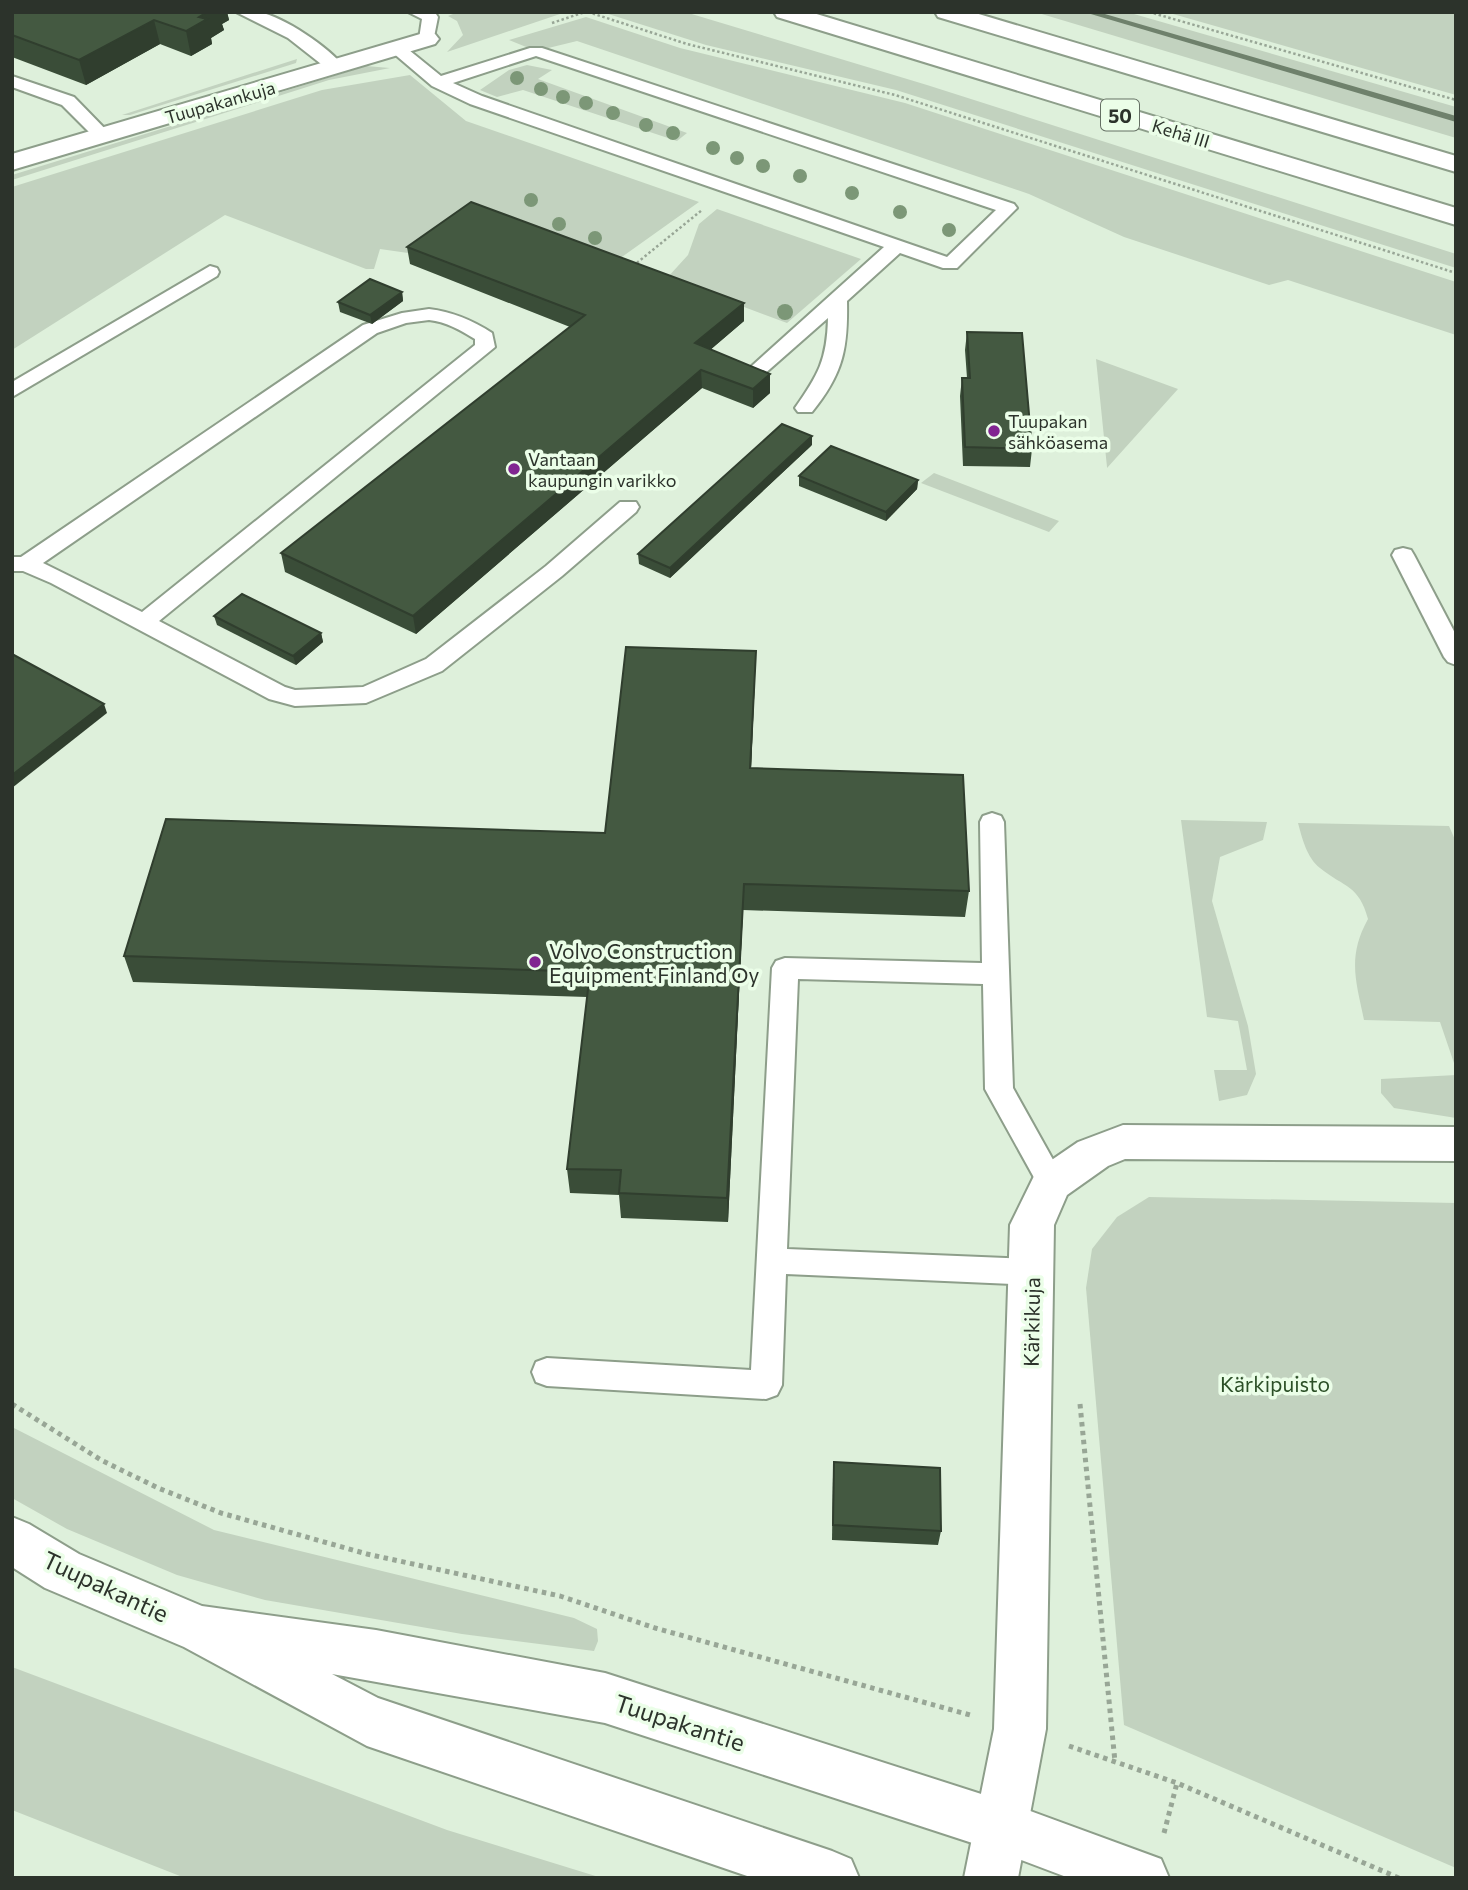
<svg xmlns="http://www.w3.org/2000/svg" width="1468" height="1890" viewBox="0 0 1468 1890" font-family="Commissioner,sans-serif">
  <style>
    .green { fill: #c2d2bf }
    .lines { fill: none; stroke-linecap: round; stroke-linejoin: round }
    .stream { fill: #6f816c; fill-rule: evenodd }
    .lane-casing { stroke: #8d9e8a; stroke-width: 4 }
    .street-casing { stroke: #8d9e8a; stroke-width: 4 }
    .secondary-casing { stroke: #8d9e8a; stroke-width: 4 }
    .highway-casing { stroke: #8d9e8a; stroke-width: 4 }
    .path-far1 { stroke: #98a696; stroke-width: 2.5; stroke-dasharray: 2.5 2.5; stroke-linecap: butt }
    .path { stroke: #98a696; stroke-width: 5; stroke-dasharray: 4.5 4.5; stroke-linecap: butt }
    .lane { fill: #fff; fill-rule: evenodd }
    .street { fill: #fff; fill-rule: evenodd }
    .secondary { fill: #fff; fill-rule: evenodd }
    .highway { fill: #fff; fill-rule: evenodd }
    .tree { fill: #7c9777 }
    .wall { fill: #3a4d38 }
    .shaded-wall { fill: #303e2e }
    .building { fill: #445941; stroke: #303e2e; stroke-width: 2 }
    .poi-dot { fill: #812591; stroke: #ebfee8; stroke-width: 2.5 }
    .labels { text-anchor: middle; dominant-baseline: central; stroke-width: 7; stroke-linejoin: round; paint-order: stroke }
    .far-street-label { font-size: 18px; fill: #2c332b; stroke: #ebfee8 }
    .far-poi-label { font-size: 18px; fill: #2c332b; stroke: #ebfee8; text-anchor: start }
    .shield { fill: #ebfee8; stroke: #657064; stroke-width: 2 }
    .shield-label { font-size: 19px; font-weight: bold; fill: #2c332b }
    .poi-label { font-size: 21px; fill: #2c332b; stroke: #ebfee8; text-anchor: start }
    .street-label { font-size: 21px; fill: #2c332b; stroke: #ebfee8 }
    .park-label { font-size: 21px; fill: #2b4f26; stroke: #ebfee8 }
    .near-street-label { font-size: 24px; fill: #2c332b; stroke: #ebfee8 }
  </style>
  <rect width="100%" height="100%" fill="#def0db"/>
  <g class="green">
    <path d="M458 12H566L447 52 463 35 457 21 448 16Z"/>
    <path d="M602 12H685L927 85 1456 254V268L896 90 706 45Z"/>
    <path d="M1035 12H1127L1456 107V138Z"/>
    <path d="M1166 12H1456V95Z"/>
    <path d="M586 17 680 48 905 103 1456 282V335L1288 280 1269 285 1124 237 1029 194 577 41 536 51 509 40Z"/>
    <path d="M297 59 296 63 130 115H122Z"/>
    <path d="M527 65 552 70 538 79 687 133 677 141 523 90 497 97 480 90 509 70Z"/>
    <path d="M366 66 390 68 329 80 12 180V175Z"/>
    <path d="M410 75 466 121 699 202 612 264 415 254 380 249 374 269H366L225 215 12 350V187L322 90Z"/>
    <path d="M717 209 861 259 787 323 667 278 688 255 699 224Z"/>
    <path d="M1096 359 1178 389 1107 468V467Z"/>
    <path d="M934 473 1059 521 1049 532 921 483Z"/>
    <path d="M1181 820 1267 822 1263 840 1220 857 1212 901 1248 1026 1256 1074 1247 1095 1219 1101 1214 1070H1247L1238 1021 1207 1017Z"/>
    <path d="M1298 823 1449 826 1456 842V1069L1440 1022 1364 1020C1356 981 1347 957 1368 919 1359 885 1345 888 1320 868 1307 858 1302 838 1298 823Z"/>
    <path d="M1456 1075V1118L1394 1108 1381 1093V1079Z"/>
    <path d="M1149 1197 1456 1203V1868L1124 1725 1086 1288 1092 1249 1117 1217Z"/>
    <path d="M12 1427 214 1530 574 1618 597 1629 598 1641 594 1651 462 1634 265 1600 177 1575 67 1529 12 1498Z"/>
    <path d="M12 1667 447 1830 602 1878H185L12 1810Z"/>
  </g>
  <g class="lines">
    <path class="stream" d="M1084 12H1098L1456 116V122Z"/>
    <g class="lane-casing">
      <g id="lane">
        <path d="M236 12C243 12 252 11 259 12 284 17 329 47 344 67L342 71H330L288 38Z"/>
        <path d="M408 12 436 14 438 17 433 42H421L419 39 422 19Z"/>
        <path d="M398 44 404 46 441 76 530 48H542L1014 204 1017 208 957 268H943L900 253 847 301C848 349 843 374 812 412H798L795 408C818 375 827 360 828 318L761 377H747L744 373 884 247 470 104 432 86 392 52 390 49 392 46ZM536 56 996 210 947 257 482 96 453 83Z"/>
        <path d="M12 76 74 97 112 136 109 140H97L62 105 12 87Z"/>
        <path d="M210 266 217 268 219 272 217 276 12 397V382Z"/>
        <path d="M429 309C453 312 472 320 492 333L495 347 159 621 285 687 295 690 363 687 426 659 546 566 620 502H636L639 507 636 512 562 576 442 671 366 703 295 706 269 699 51 583 23 571H12V557H21L363 325 402 313ZM429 320C447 322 460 330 475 339V345L142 612 43 563 377 333 406 323Z"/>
        <path d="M1403 548 1411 550 1414 555 1456 635V665L1448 662 1444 657 1392 555 1395 550Z"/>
        <path d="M992 813 1001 816 1004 822 1013 1088 1066 1183 1062 1192 1052 1195 1042 1192 985 1089 983 984 798 979 787 1249 1033 1259 1044 1263 1048 1272 1044 1281 1033 1285 786 1274 782 1385 777 1395 766 1399 547 1386 536 1382 532 1372 536 1362 547 1358 751 1370 772 968 776 961 785 958 982 963 980 822 983 816Z"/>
      </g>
    </g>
    <g class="street-casing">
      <g id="street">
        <path d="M427 32 435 34 439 39 435 44 12 170V154Z"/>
        <path d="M1123 1125 1456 1127V1161L1125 1159 1108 1166 1067 1195 1054 1225 1046 1729 1018 1878H964L994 1729 1010 1225 1037 1170 1078 1142Z"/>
      </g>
    </g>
    <g class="secondary-casing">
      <path id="secondary" d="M12 1517 29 1524 79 1554 202 1606 376 1630 605 1673 1003 1801 1161 1859 1169 1878H1069L1003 1853 605 1723 332 1674 378 1698 832 1851 851 1859 859 1878H753L367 1746 184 1647 45 1588 12 1567Z"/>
    </g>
    <g class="highway-casing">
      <g id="highway">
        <path d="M774 12H810L1456 208V225L777 17Z"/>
        <path d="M935 12H972L1456 156V172L938 17Z"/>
      </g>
    </g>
    <g class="path-far1">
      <path d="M588 12 687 44 895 95 1456 273"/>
      <path d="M1149 12 1456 100"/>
      <path d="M552 23 585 12"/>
      <path d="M633 266 702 210"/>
    </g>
    <g class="path">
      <path d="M12 1404 101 1460 158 1488 221 1513 367 1554 560 1596 655 1628 970 1715"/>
      <path d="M1080 1404 1115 1762"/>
      <path d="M1069 1746 1177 1783 1399 1878"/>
      <path d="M1164 1833 1177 1783"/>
    </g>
    <use href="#lane" class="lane"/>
    <use href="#street" class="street"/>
    <use href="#secondary" class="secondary"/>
    <use href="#highway" class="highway"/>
  </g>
  <g class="tree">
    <circle cx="517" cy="78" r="7"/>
    <circle cx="541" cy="89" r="7"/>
    <circle cx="563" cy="97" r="7"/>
    <circle cx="586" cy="103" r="7"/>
    <circle cx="613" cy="113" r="7"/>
    <circle cx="646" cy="125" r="7"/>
    <circle cx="673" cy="133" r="7"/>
    <circle cx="713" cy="148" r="7"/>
    <circle cx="737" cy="158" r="7"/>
    <circle cx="763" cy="166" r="7"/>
    <circle cx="800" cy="176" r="7"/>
    <circle cx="852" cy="193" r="7"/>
    <circle cx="531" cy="200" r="7"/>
    <circle cx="900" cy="212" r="7"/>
    <circle cx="559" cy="224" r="7"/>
    <circle cx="949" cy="230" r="7"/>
    <circle cx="595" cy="238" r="7"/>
    <circle cx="785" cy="312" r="8"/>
  </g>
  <g class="wall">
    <path d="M12 12H227L229 20 222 24 224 30 211 38 212 44 191 56 160 44 86 85 12 57Z"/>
    <path d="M407 247 744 303V321L710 350 770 374V393L753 408 702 388 416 634 285 572 281 553 570 327 410 264Z"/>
    <path d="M402 292 403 301 372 324 340 312 338 302Z"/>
    <path d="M967 332 1032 449 1030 467 963 466 960 396 962 378H967L965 350Z"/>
    <path d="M812 445 670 578 639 564 638 554Z"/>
    <path d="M799 476 918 480 917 489 886 521 799 486Z"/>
    <path d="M214 616 321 633 323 642 296 665 217 625Z"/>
    <path d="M755 677 751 768 969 891 965 917 743 910 728 1222 621 1218 619 1195 570 1193 567 1169 587 997 133 982 124 956 605 833Z"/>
    <path d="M834 1462 941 1531 938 1545 832 1540 833 1477Z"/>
  </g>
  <g class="shaded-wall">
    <path d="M207 12H227L229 20 222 24 224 30 211 38 212 44 191 56 186 31 199 17Z"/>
    <path d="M154 20 160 44 86 85 79 60Z"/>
    <path d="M402 292 403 301 372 324 370 315Z"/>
    <path d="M744 303V321L696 362 695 343Z"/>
    <path d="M701 370 702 388 416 634 413 616Z"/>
    <path d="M770 374V393L753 408V389Z"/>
    <path d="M812 436V445L670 578V568Z"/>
    <path d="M918 480 917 489 886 521V512Z"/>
    <path d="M321 633 323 642 296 665 293 656Z"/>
    <path d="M756 651 755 677 750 794V768Z"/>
    <path d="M104 704 107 713 12 788V775Z"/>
    <path d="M744 884 743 910 728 1222 727 1198Z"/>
  </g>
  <g class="building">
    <path d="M12 12H207L199 17 207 19 186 31 154 20 79 60 12 35Z"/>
    <path d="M471 202 744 303 695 343 770 374 753 389 701 370 413 616 281 553 585 315 407 247Z"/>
    <path d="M370 279 402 292 370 315 338 302Z"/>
    <path d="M967 332 1022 333 1032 449 965 447 962 378H970Z"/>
    <path d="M782 424 812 436 670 568 638 554Z"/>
    <path d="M831 446 918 480 886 512 799 476Z"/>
    <path d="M242 594 321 633 293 656 214 616Z"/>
    <path d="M626 647 756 651 750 768 963 775 969 891 744 884 727 1198 619 1193 621 1170 567 1169 590 972 124 956 166 819 605 833Z"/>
    <path d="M12 654 104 704 12 775Z"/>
    <path d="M834 1462 940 1468 941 1531 833 1525Z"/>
  </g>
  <g class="poi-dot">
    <circle cx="994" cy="431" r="7"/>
    <circle cx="514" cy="469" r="7"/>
    <circle cx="535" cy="962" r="7"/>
  </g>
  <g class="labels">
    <g class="far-street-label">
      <text transform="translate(220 102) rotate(-16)">Tuupakankuja</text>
      <text transform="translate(1181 133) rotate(17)">Kehä III</text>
    </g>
    <g class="far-poi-label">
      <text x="1008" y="421">Tuupakan<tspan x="1008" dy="21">sähköasema</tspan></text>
      <text x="528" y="459">Vantaan<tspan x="528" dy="21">kaupungin varikko</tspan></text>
    </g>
    <rect class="shield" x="1101" y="99.5" width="38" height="31" rx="5"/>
    <g class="shield-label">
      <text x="1120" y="115">50</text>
    </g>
    <g class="poi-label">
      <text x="549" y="950">Volvo Construction<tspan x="549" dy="24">Equipment Finland Oy</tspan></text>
    </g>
    <g class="street-label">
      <text transform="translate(1031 1322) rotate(-89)">Kärkikuja</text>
    </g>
    <g class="park-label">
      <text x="1275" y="1383">Kärkipuisto</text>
    </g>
    <g class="near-street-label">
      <text transform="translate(106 1586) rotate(25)">Tuupakantie</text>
      <text transform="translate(680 1722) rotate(18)">Tuupakantie</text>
    </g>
  </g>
  <rect width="1468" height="1890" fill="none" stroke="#2c332b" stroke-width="28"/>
</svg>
